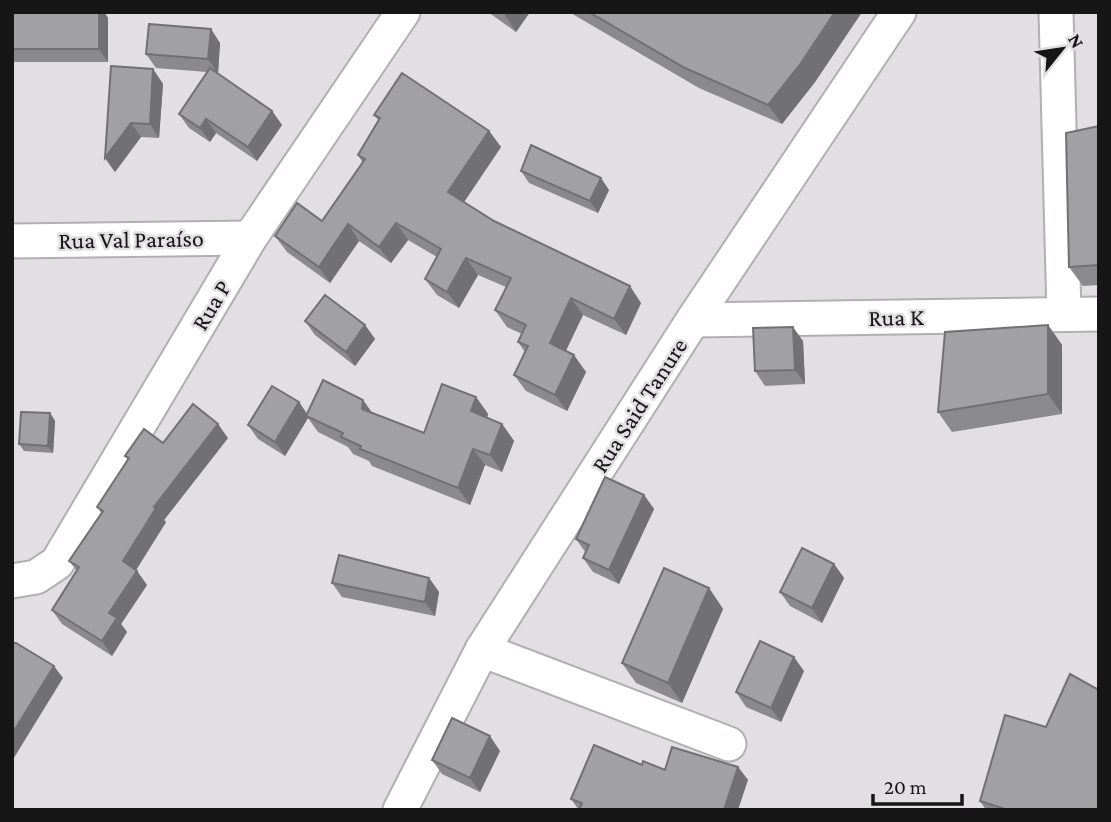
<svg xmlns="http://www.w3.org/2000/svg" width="1111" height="822" viewBox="0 0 1111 822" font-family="'Crimson Pro',serif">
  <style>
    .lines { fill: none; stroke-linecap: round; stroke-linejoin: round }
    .minor-casing { stroke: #b1afb1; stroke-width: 37 }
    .minor { stroke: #fff; stroke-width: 33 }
    .wall { fill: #8a8a8c }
    .shaded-wall { fill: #717072 }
    .building { fill: #a1a0a3; stroke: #717072; stroke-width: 2 }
    .labels { text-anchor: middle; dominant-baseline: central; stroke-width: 5; stroke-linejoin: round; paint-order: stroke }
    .street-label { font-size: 24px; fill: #161616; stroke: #e2dfe2 }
  </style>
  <rect width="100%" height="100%" fill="#e2dfe2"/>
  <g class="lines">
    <g class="minor-casing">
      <g id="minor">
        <path d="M1056 12 1064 314"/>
        <path d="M12 241 250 238"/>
        <path d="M693 320 1099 314"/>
        <path d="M12 581 36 577 57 563 250 238 403 12"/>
        <path d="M482 650 729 744"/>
        <path d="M400 810 482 650 693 320 899 12"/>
      </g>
    </g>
    <use href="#minor" class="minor"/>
  </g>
  <g class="wall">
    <path d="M12 12H104L108 18V62H12Z"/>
    <path d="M488 12H530L516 32Z"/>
    <path d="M569 12H862L815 82 782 124 699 88Z"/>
    <path d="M220 43 218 73H217L272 111 282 125 257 161 216 133 210 142 189 128 179 114 207 72 156 68 146 54Z"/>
    <path d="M153 69 163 84 159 138 141 137 115 172 105 158Z"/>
    <path d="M374 115 489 131 501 147 464 202 494 221 641 303 626 335 583 315 566 351 586 372 567 411 526 391 514 375 525 352 518 342 522 334 507 327 495 310 506 287 478 275 459 308 437 295 425 279 437 257 408 240 391 263 359 241 330 283 287 252 275 236 322 221 363 163 358 155 379 121Z"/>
    <path d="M1099 126V285L1083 286 1069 267Z"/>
    <path d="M521 171 609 190 598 213 529 183Z"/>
    <path d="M305 321 365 325 375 339 355 366 315 335Z"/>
    <path d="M1048 325 1062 345V414L952 432 938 412Z"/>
    <path d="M803 341 805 384 765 386 755 371Z"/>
    <path d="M476 397 488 414 487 418 502 424 514 441 502 472 485 465 470 505 372 466 369 461 353 454 348 447 318 432 308 418 285 456 258 439 248 425 299 402 307 414 363 400 372 413 424 433Z"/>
    <path d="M50 413 55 421 53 453 24 451 19 444Z"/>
    <path d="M228 438 164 520 166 522 136 570 147 585 121 624 127 632 112 656 62 624 52 610 77 571 69 561 102 514 97 507 128 460 125 456 163 443Z"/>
    <path d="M644 495 654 509 619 584 593 572 583 558 586 553 576 539Z"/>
    <path d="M834 564 844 578 822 623 790 606 780 592Z"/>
    <path d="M429 578 439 592 435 616 342 597 332 583Z"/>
    <path d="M709 588 723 609 682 703 636 683 622 663Z"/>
    <path d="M804 671 781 722 746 707 736 692Z"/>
    <path d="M500 751 480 792 442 774 432 760Z"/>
    <path d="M642 765 665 770 738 767 748 780 579 810 571 799Z"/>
    <path d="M980 801 1099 810H986Z"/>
  </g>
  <g class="shaded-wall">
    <path d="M99 12H104L108 18V62L99 49Z"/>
    <path d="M503 12H530L516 32Z"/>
    <path d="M835 12H862L815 82 782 124 768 105Z"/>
    <path d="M211 29 220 43 218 73 208 59Z"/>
    <path d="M153 69 163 84 159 138 150 124Z"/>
    <path d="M272 111 282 125 257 161 248 147Z"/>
    <path d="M206 119 216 133 210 142 200 128Z"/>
    <path d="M131 123 141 137 115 172 105 158Z"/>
    <path d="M489 131 501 147 460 208 448 192Z"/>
    <path d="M601 178 609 190 598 213 590 201Z"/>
    <path d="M396 223 408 240 391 263 379 247Z"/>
    <path d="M348 224 359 241 330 283 319 267Z"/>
    <path d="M466 258 478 275 459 308 447 292Z"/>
    <path d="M630 286 641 303 626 335 614 319Z"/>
    <path d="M571 298 583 315 561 360 550 343Z"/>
    <path d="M365 325 375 339 355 366 346 352Z"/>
    <path d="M1048 325 1062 345V414L1048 394Z"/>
    <path d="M793 327 803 341 805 384 795 370Z"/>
    <path d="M574 355 586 372 567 411 555 395Z"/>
    <path d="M476 397 488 414 483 428 471 411Z"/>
    <path d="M363 400 375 417 362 409Z"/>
    <path d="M299 402 309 417 306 416 308 418 285 456 275 442Z"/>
    <path d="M50 413 55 421 53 453 48 446Z"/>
    <path d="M218 424 228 438 164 520 166 522 133 575 123 561 154 507Z"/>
    <path d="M502 424 514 441 502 472 490 455Z"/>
    <path d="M473 449 485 465 470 505 458 488Z"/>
    <path d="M644 495 654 509 619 584 609 570Z"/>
    <path d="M834 564 844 578 822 623 812 608Z"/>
    <path d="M137 571 147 585 121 624 127 632 112 656 102 641 109 613Z"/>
    <path d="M429 578 439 592 435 616 425 602Z"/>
    <path d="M709 588 723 609 682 703 668 683Z"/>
    <path d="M794 657 804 671 781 722 771 708Z"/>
    <path d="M54 666 63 678 12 761V734Z"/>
    <path d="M490 736 500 751 480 792 470 778Z"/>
    <path d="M738 767 748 780 738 810H724Z"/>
  </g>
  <g class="building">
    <rect x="12" y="12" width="87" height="37"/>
    <path d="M589 12H835L801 63 768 105 685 68Z"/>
    <path d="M149 24 211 29 208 59 146 54Z"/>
    <path d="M111 66 153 69 150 124 131 123 105 158Z"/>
    <path d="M210 68 272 111 248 147 206 119 200 128 179 114Z"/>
    <path d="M402 73 489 131 448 192 494 221 630 286 614 319 571 298 550 343 574 355 555 395 514 375 528 346 518 342 526 325 495 310 511 278 466 258 447 292 425 279 441 249 396 223 379 247 348 224 319 267 275 236 297 203 322 221 365 159 358 155 380 118 374 115Z"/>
    <path d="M1099 126V265L1069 267 1066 133Z"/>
    <path d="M531 145 601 178 590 201 521 171Z"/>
    <path d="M325 295 365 325 346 352 305 321Z"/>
    <path d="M1048 325V394L938 412 945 332Z"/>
    <path d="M793 327 795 370 755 371 753 328Z"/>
    <path d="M323 380 363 400 362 409 424 433 442 384 476 397 471 411 502 424 490 455 473 449 458 488 360 449 361 446 341 437 343 433 306 416Z"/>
    <path d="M272 386 299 402 275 442 248 425Z"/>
    <path d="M193 404 218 424 154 507 156 508 123 561 137 571 109 613 117 618 102 641 52 610 79 567 69 561 103 511 97 507 129 458 125 456 144 429 163 443Z"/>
    <path d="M21 412 50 413 48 446 19 444Z"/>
    <path d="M605 477 644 495 609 570 583 558 589 545 576 539Z"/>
    <path d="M802 548 834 564 812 608 780 592Z"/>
    <path d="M339 555 429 578 425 602 332 583Z"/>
    <path d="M664 568 709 588 668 683 622 663Z"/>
    <path d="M760 641 794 657 771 708 736 692Z"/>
    <path d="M12 643H16L54 666 12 734Z"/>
    <path d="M1070 674 1099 690V810H1008L980 801 1005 715 1046 727Z"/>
    <path d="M452 718 490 736 470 778 432 760Z"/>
    <path d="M594 745 642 765 643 761 665 770 672 747 738 767 724 810H579L582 803 571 799Z"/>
  </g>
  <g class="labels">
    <g class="street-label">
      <text transform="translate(131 239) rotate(-1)">Rua Val Paraíso</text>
      <text transform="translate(211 305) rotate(-59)">Rua P</text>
      <text transform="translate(896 317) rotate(-1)">Rua K</text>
      <text transform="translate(639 405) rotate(-57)">Rua Said Tanure</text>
    </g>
  </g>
  <rect width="1111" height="822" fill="none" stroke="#161616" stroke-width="28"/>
  <g transform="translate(1062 49) rotate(60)" stroke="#e2dfe2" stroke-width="5" paint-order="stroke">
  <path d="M0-5L12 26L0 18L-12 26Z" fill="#161616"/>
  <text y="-10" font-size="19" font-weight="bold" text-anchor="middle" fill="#161616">N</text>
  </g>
  <path d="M873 794v10h89v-10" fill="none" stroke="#161616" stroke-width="3.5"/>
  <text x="884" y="794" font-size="21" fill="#161616" stroke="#e2dfe2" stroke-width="5" paint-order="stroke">20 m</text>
</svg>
